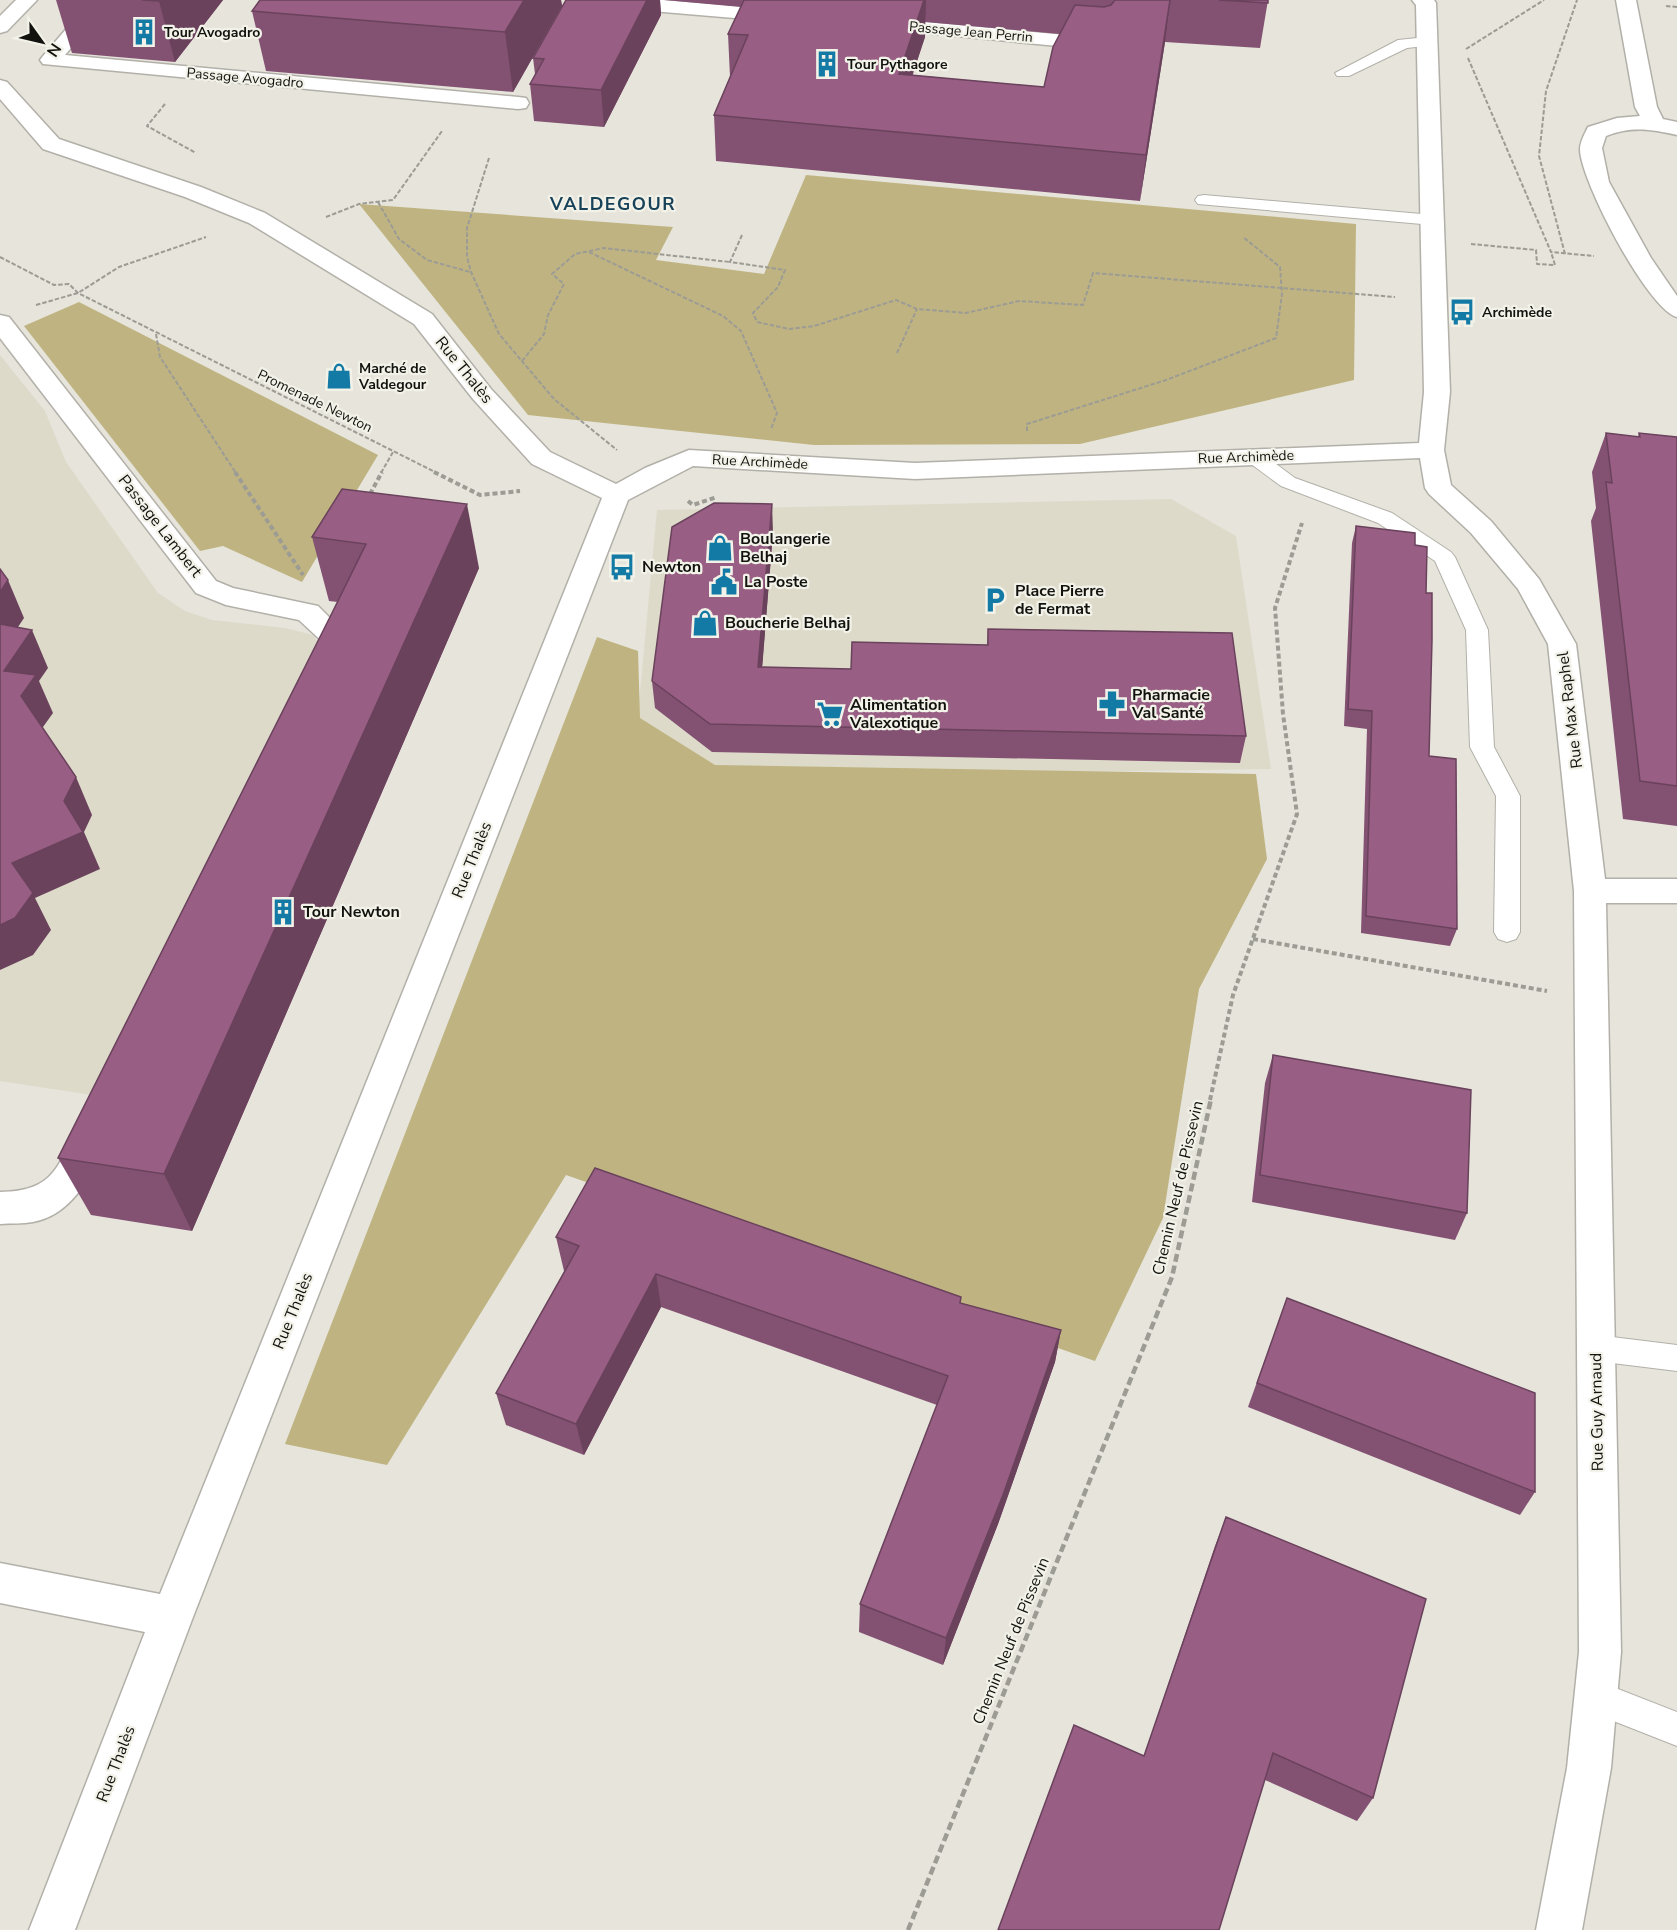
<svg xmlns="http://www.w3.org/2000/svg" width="1677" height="1930" viewBox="0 0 1677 1930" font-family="'Nunito Sans',sans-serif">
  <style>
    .built { fill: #dddaca }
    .green { fill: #bfb481 }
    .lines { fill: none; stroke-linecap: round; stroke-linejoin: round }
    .lane-casing { stroke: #b2b0a8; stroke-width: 2 }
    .street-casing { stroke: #b2b0a8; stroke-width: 3 }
    .path-far2 { stroke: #9c9b94; stroke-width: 2; stroke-dasharray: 4.5 2; stroke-linecap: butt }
    .path-far1 { stroke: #9c9b94; stroke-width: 4; stroke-dasharray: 5 3; stroke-linecap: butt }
    .path { stroke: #9c9b94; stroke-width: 4.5; stroke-dasharray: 8 4; stroke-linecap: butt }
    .lane { fill: #fff; fill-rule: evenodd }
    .street { fill: #fff; fill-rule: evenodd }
    .wall { fill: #835172; fill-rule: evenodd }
    .shaded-wall { fill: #6a425c }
    .building { fill: #985e84; stroke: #6a425c; stroke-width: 1.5 }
    .labels { text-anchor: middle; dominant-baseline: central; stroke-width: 4.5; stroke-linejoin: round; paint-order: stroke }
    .far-poi-label { font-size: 14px; font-weight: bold; fill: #12120f; stroke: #f3f2e9; text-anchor: start }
    .far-street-label { font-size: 14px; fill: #12120f; stroke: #f3f2e9 }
    .street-label { font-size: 16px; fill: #12120f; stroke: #f3f2e9 }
    .poi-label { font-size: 16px; font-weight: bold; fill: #12120f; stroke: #f3f2e9; text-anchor: start }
    .far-district-label { font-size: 18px; font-weight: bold; letter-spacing: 1.5px; fill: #174258; stroke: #f3f2e9 }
  </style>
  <rect width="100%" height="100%" fill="#e6e4db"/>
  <g class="built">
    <path d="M0 355 45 411 66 462 158 593 185 611 212 620 285 628 313 635 325 653 92 1095 0 1081Z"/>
    <path d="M1171 499 1236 536 1271 769 632 778 657 510Z"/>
  </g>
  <g class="green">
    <path d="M806 175 1356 224 1354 380 1080 444 814 445 528 415 359 204 673 227 656 260 764 274Z"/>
    <path d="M79 302 378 455 302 582 223 546 200 551 24 326Z"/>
    <path d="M597 637 638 651 640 718 715 765 1256 774 1267 859 1199 989 1163 1218 1095 1361 566 1175 387 1465 285 1444Z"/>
  </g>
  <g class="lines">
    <g class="lane-casing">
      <g id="lane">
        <path d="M1427 37 1435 42 1433 45 1407 48 1349 76H1337L1335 73 1398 40Z"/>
        <path d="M1204 195 1433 215 1442 220 1433 225 1198 204 1195 200 1198 196Z"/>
        <path d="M1254 451 1261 453 1295 478 1392 513 1451 552 1455 557 1488 630 1494 747 1520 796V932L1516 939 1507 942 1498 939 1494 932 1496 796 1470 747 1466 630 1435 561 1378 523 1281 486 1247 461 1244 457 1247 453Z"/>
        <path d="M1596 1335 1677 1345V1371L1596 1361 1586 1357 1581 1348 1586 1339Z"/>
        <path d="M1595 1680 1677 1712V1746L1583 1709 1578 1697 1583 1685Z"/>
      </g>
    </g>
    <g class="street-casing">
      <g id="street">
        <path d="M16 0H37L7 31 0 33V16Z"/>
        <path d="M91 0H112L65 55 518 97 526 98 529 103 526 108 518 109 43 64 40 60 43 56Z"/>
        <path d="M582 0H663L781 10 788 12 791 16 788 20 781 22 592 6 585 4Z"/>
        <path d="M1412 0H1434L1436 3 1450 392 1444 450 1451 485 1491 521 1539 579 1576 644 1605 879H1677V903H1606L1621 1652 1611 1768 1582 1930H1536L1567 1768 1579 1652 1574 891 1548 644 1518 589 1471 533 1429 494 1425 488 1420 458 915 479 693 466 628 500 193 1617 75 1930H29L145 1632 0 1603V1563L160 1594 602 498 532 464 473 399 414 324 249 223 185 197 43 149 0 99V80L7 82 59 139 201 187 265 213 432 314 491 389 550 452 616 484 645 468 689 450 915 463 1419 443 1424 392 1416 5Z"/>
        <path d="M1616 0H1636L1657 107 1663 119 1677 122V135C1651 129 1631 126 1606 136L1602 148 1609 182 1651 258 1677 296V317C1648 310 1580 180 1580 149 1580 142 1585 133 1588 127L1617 118 1640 116 1635 107Z"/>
        <path d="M881 18 1099 38 1106 40 1109 44 1106 48 1099 50 874 28 871 24 874 20Z"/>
        <path d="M0 315 9 317 216 581 233 588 318 606 356 644 346 671 336 674 326 671 322 664 327 646 299 620 226 605 196 593 0 338Z"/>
        <path d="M91 1123 104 1128 109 1138C92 1172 75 1214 33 1222 23 1224 11 1223 0 1224V1192C53 1191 56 1169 78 1128Z"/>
      </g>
    </g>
    <g class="path-far2">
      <path d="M1666 6 1677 7"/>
      <path d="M1466 49 1544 0"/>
      <path d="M1468 58 1551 252 1594 256"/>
      <path d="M165 104 147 126 196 153"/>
      <path d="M489 158 467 228V257L471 272 499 334 554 399 617 450"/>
      <path d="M378 202 399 239 427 260 470 272"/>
      <path d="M326 217 359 204 393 200 442 131"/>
      <path d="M742 235 730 262 785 270 778 287 753 313 757 322 789 329 814 326 896 300 917 309 966 313 1019 301 1083 305 1093 273 1395 297"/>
      <path d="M1471 244 1536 250 1537 264 1555 265 1551 252"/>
      <path d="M589 252 723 316 741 331 777 413 771 429"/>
      <path d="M1565 254 1539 156 1546 91 1577 0"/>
      <path d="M0 257 54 285 69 284 78 293 437 473"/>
      <path d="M36 305 78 293 119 267 206 237"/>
      <path d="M156 334 160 357 236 473"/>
      <path d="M897 353 917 309"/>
      <path d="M522 361 544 334 548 315 564 284 552 274 575 254 604 248 730 262"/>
      <path d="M1027 431V424L1166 380 1276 338 1282 294 1280 267 1243 237"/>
      <path d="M381 473 393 452"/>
    </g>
    <g class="path-far1">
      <path d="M235 472 303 575"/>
      <path d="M434 472 480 495 520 491"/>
      <path d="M370 494 382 472"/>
      <path d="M688 501 693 505 717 497"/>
      <path d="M1253 939 1547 991"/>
      <path d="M1210 1100 1233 995 1297 814 1283 714 1275 608 1302 523"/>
    </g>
    <path class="path" d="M908 1930 1172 1277 1211 1099"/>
    <use href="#lane" class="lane"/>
    <use href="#street" class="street"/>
  </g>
  <g class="wall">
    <path d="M56 0H223L175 62 72 53Z"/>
    <path d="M260 0H561L562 6 513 92 266 71 252 11Z"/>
    <path d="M566 0H660L661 15 604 127 534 121 530 84 535 74 533 58Z"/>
    <path d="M664 0H1268L1260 48 1165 42 1140 201 716 161 714 115 730 77 728 34 741 7ZM925 22 1060 34 1044 87 912 75 925 37Z"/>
    <path d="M1606 433 1638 437 1639 433 1677 437V826L1623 819 1591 521 1596 508 1592 472Z"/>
    <path d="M342 489 479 568 192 1231 91 1215 58 1158 338 602 329 601 312 537Z"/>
    <path d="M1356 526 1415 545 1426 593 1429 756 1457 929 1450 946 1361 933 1367 729 1344 726 1352 543Z"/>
    <path d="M773 532 762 667 851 669 987 645 988 629 1246 736 1240 763 712 752 655 708 652 681Z"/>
    <path d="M1273 1055 1467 1213 1455 1240 1252 1202 1265 1083Z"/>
    <path d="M556 1237 961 1303 1061 1330 1055 1362 998 1524 943 1665 859 1632 860 1604 937 1405 661 1307 584 1455 506 1425 496 1393 564 1272V1271Z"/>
    <path d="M1287 1298 1535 1492 1520 1515 1248 1407Z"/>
    <path d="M1226 1517 1373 1798 1357 1821 1265 1780 1144 1756 1215 1546Z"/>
  </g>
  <g class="shaded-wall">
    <path d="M160 0H223L175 62 159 1Z"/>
    <path d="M524 0H561L562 6 513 92 505 32Z"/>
    <path d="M647 0H660L661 15 604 127 601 90Z"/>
    <path d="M924 0H926L925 37 898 120 899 74Z"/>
    <path d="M1170 0 1165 42 1140 201 1146 155Z"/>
    <path d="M467 504 479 568 192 1231 164 1174Z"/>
    <path d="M772 504 773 532 760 695 758 667Z"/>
    <path d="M8 580 24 618 0 654V592Z"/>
    <path d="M32 630 48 668 39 681 53 713 38 734 4 671Z"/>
    <path d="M76 777 92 815 84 832 100 869 35 898 51 930 33 955 0 970V925L12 863 64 801Z"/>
    <path d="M656 1274 661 1307 584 1455 576 1424Z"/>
    <path d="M1061 1330 1055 1362 998 1524 943 1665 946 1638Z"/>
  </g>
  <g class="building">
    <path d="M142 0H160L159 1Z"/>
    <path d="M260 0H524L505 32 252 11Z"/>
    <path d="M566 0H647L601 90 530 84 544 59 533 58Z"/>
    <path d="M744 0H924L899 74 1044 87 1053 47 1075 5 1104 7 1111 5 1115 0H1170L1146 155 714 115 748 35 728 34Z"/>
    <path d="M1219 0H1268V3Z"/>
    <path d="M1606 433 1640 437 1639 433 1677 437V786L1640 781 1606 482 1612 483Z"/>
    <path d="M342 489 467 504 164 1174 58 1158 331 615 366 544 312 537Z"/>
    <path d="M714 503 772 504 758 667 851 669 852 642 988 645V629L1232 633 1246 736 710 724 652 681 672 527Z"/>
    <path d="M1356 526 1415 533V545L1427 547 1426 593H1432V640L1429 756 1456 759 1457 929 1366 916 1372 711 1348 709Z"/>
    <path d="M0 569 8 580 0 592Z"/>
    <path d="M0 624 32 630 4 671 36 675 21 696 76 777 64 801 83 832 12 863 33 893 15 918 0 925Z"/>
    <path d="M1273 1055 1471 1090 1467 1213 1260 1175Z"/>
    <path d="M595 1168 961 1297 960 1303 1061 1330 1003 1495 946 1638 860 1604 948 1376 656 1274 576 1424 496 1393 579 1246 556 1237Z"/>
    <path d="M1287 1298 1535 1393V1492L1257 1383Z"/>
    <path d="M1226 1517 1426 1599 1373 1798 1273 1753 1219 1930H998L1074 1725 1144 1756Z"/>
  </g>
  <defs>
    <g id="building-bare" transform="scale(2.07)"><path d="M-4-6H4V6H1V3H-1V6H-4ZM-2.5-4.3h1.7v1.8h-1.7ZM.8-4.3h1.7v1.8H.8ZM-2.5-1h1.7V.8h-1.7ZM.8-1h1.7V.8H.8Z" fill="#137aa5" stroke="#f3f2e9" stroke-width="2.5" paint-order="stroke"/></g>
    <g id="bus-bare" transform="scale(2.07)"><path d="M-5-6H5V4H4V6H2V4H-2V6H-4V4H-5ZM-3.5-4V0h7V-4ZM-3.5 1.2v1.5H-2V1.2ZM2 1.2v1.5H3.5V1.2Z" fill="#137aa5" stroke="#f3f2e9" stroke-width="2.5" paint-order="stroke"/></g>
    <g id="shop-bare" transform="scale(2.07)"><path d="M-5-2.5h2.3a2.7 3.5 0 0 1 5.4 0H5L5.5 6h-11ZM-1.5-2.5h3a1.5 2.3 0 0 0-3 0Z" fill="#137aa5" stroke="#f3f2e9" stroke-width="2.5" paint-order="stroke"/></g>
    <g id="civic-bare" transform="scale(2.07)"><path d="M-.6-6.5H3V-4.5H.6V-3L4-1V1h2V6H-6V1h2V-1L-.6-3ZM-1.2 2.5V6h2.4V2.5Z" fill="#137aa5" stroke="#f3f2e9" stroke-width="2.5" paint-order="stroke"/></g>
    <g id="parking-bare" transform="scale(2.07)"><path d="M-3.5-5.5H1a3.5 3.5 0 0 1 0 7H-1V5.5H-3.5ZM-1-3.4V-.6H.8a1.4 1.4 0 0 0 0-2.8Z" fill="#137aa5" stroke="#f3f2e9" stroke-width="2.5" paint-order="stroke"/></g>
    <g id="pharmacy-bare" transform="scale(2.07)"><path d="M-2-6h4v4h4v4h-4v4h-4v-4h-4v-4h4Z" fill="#137aa5" stroke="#f3f2e9" stroke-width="2.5" paint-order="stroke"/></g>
    <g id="supermarket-bare" transform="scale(2.07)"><path d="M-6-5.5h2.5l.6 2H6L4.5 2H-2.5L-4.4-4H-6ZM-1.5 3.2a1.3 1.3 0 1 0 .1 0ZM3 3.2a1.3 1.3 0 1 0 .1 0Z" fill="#137aa5" stroke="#f3f2e9" stroke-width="2.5" paint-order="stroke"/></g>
  </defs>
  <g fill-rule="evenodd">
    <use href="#building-bare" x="144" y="32"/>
    <use href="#building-bare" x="827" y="64"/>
    <use href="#bus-bare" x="1462" y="312"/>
    <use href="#shop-bare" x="339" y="376"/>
    <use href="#shop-bare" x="720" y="548"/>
    <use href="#bus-bare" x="622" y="567"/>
    <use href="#civic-bare" x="724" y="582"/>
    <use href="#parking-bare" x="995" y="600"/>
    <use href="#shop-bare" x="705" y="623"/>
    <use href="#pharmacy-bare" x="1112" y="704"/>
    <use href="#supermarket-bare" x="830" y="714"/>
    <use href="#building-bare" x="283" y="912"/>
  </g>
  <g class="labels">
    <g class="far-poi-label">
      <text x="164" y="32">Tour Avogadro</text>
      <text x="847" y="64">Tour Pythagore</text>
      <text x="1482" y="312">Archimède</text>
      <text x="359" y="368">Marché de<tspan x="359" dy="16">Valdegour</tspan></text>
    </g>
    <g class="far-street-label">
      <text transform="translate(971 32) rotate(5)">Passage Jean Perrin</text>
      <text transform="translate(245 78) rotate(5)">Passage Avogadro</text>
      <text transform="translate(315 401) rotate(26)">Promenade Newton</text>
      <text transform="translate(1246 457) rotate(-2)">Rue Archimède</text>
      <text transform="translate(760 462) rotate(3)">Rue Archimède</text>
    </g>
    <g class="street-label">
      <text transform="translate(464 370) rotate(51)">Rue Thalès</text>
      <text transform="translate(160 526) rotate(52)">Passage Lambert</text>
      <text transform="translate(1570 710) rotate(-97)">Rue Max Raphel</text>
      <text transform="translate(472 860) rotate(-68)">Rue Thalès</text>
      <text transform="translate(1178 1188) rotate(-77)">Chemin Neuf de Pissevin</text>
      <text transform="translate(293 1311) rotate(-68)">Rue Thalès</text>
      <text transform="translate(1597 1412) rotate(-91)">Rue Guy Arnaud</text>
      <text transform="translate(1011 1641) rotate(-68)">Chemin Neuf de Pissevin</text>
      <text transform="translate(116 1764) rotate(-69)">Rue Thalès</text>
    </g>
    <g class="poi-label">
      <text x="740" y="539">Boulangerie<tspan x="740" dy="18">Belhaj</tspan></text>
      <text x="642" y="567">Newton</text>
      <text x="744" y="582">La Poste</text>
      <text x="1015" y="591">Place Pierre<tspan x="1015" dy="18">de Fermat</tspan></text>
      <text x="725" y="623">Boucherie Belhaj</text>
      <text x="1132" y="695">Pharmacie<tspan x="1132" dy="18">Val Santé</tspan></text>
      <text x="850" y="705">Alimentation<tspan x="850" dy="18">Valexotique</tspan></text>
      <text x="303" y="912">Tour Newton</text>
    </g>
    <g class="far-district-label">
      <text x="613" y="204">VALDEGOUR</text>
    </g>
  </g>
  <g transform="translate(42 42) rotate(124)" stroke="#f3f2e9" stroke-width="4.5" paint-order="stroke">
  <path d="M0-4.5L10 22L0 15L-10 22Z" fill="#12120f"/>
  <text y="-9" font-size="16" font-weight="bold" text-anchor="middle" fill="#12120f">N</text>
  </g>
</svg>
